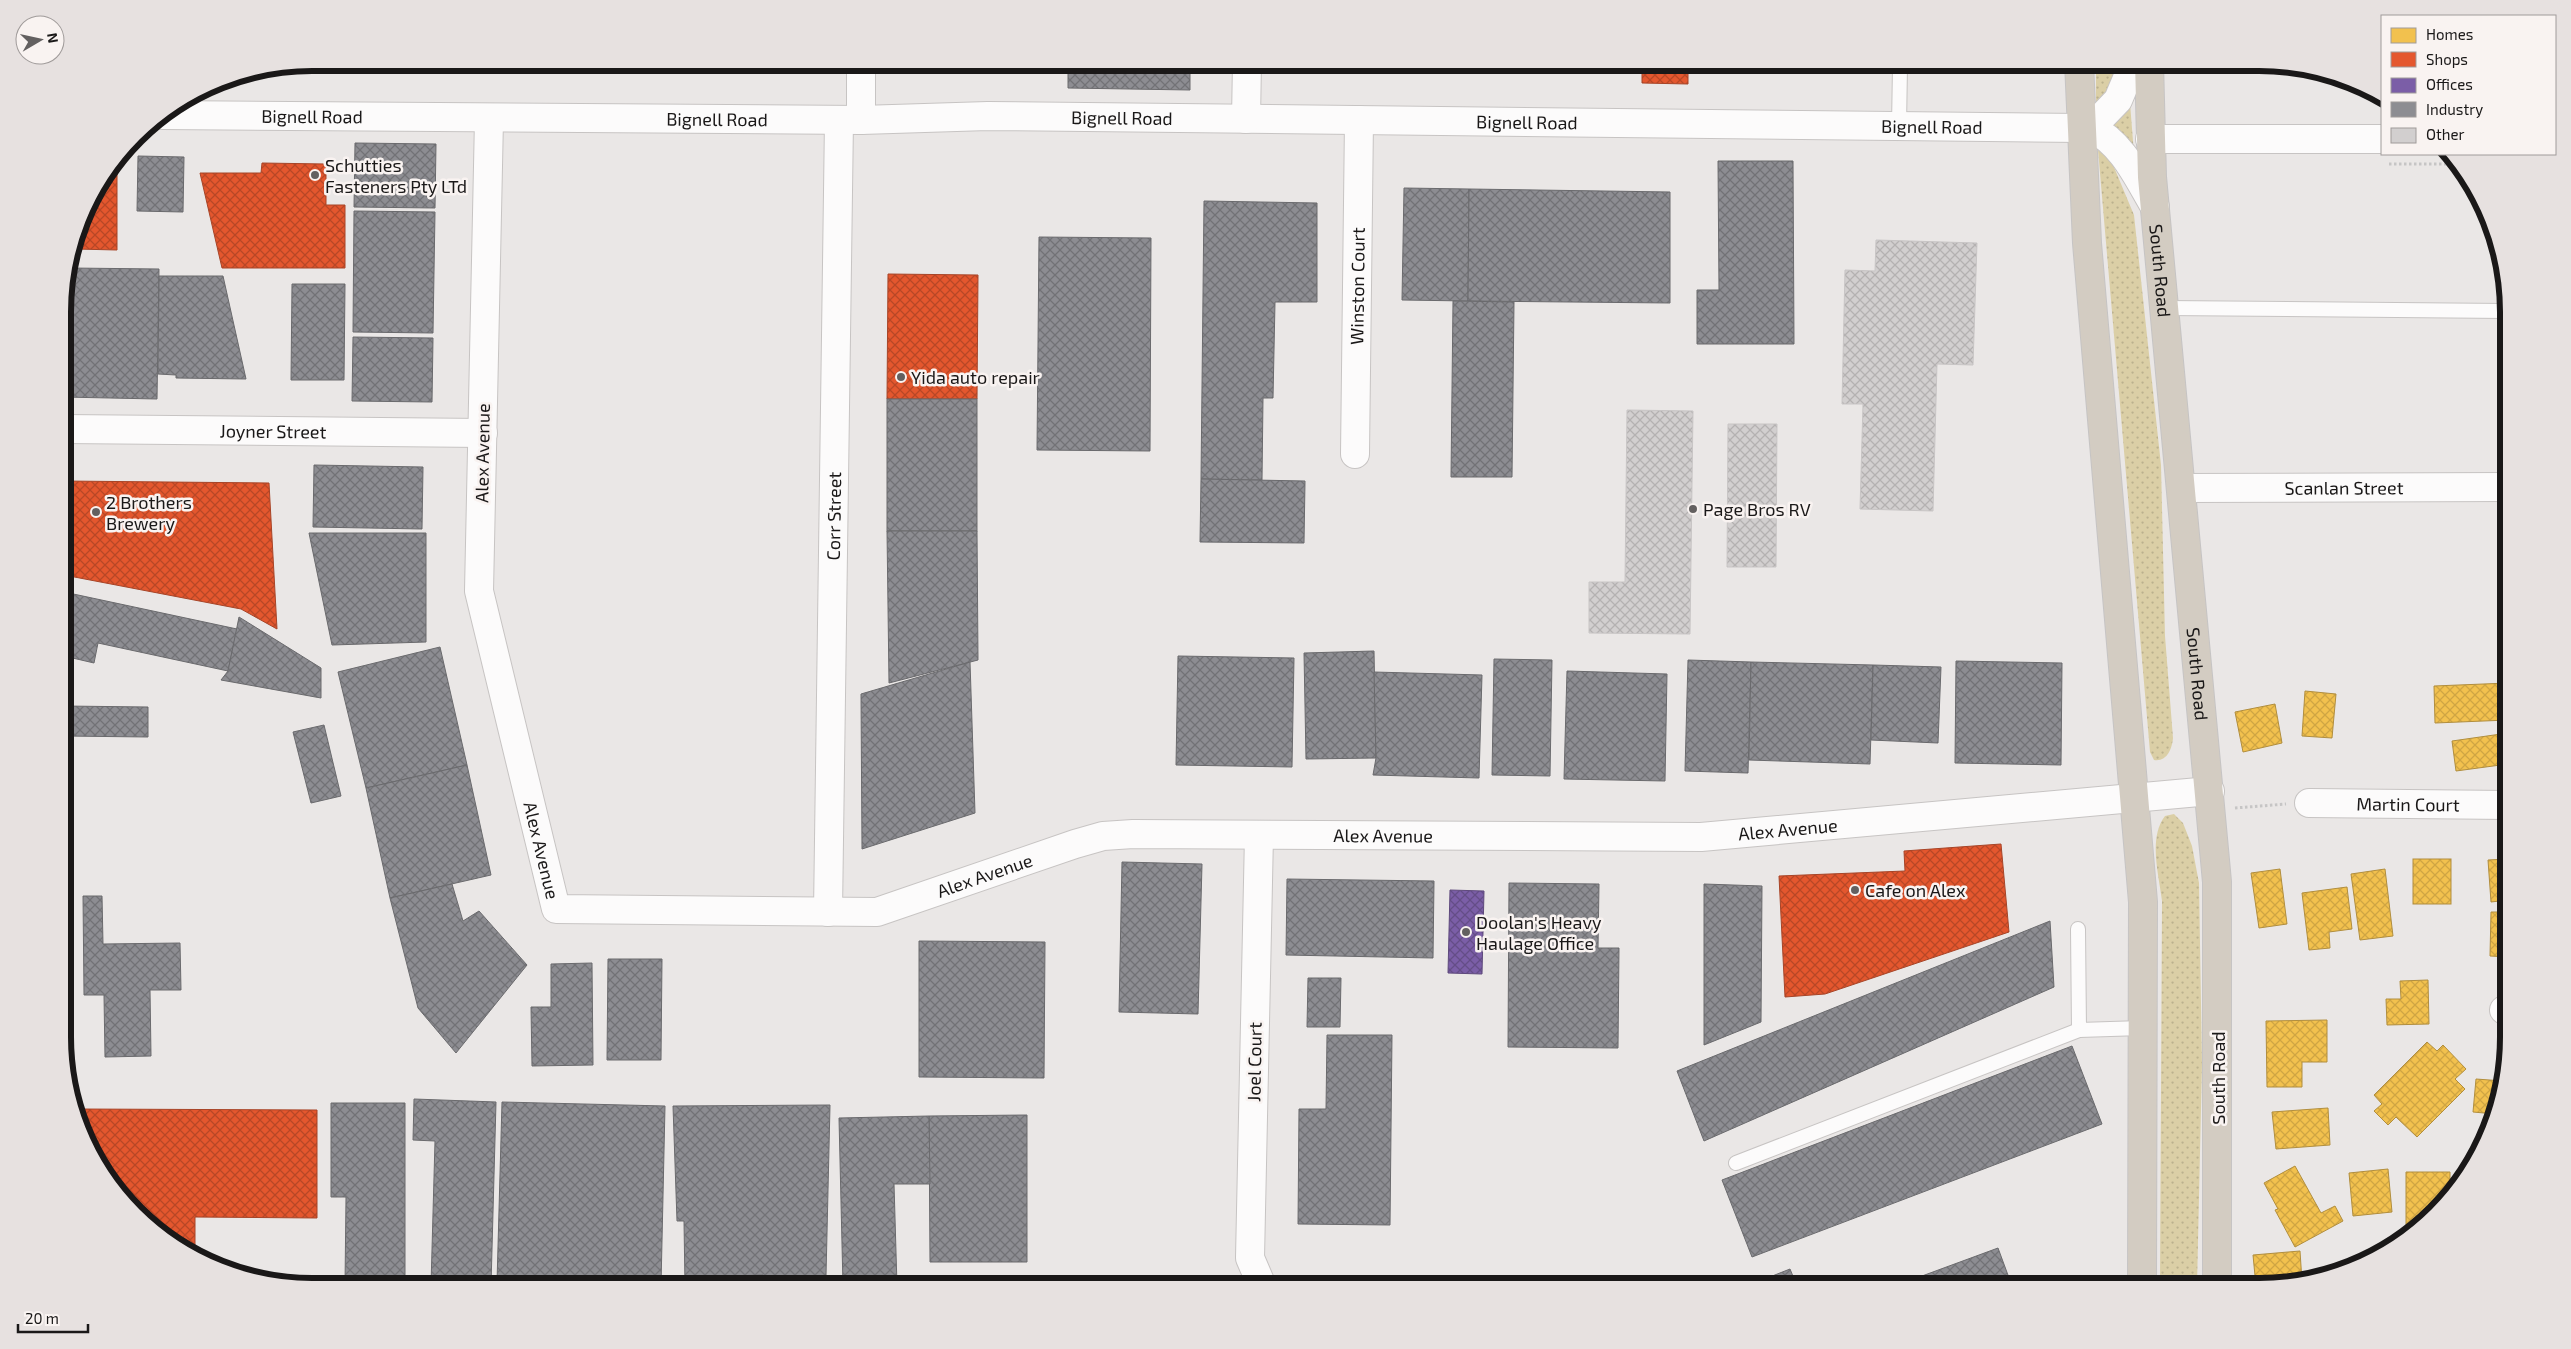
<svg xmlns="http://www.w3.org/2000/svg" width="2571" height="1349" viewBox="0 0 2571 1349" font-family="'Exo 2',sans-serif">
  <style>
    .grass { fill: url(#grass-dots) }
    .homes { fill: url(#homes-cross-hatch); stroke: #b18e3e }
    .shops { fill: url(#shops-cross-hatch); stroke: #a74427 }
    .offices { fill: url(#offices-cross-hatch); stroke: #5e497c }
    .industry { fill: url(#industry-cross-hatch); stroke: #6a6a6d }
    .building { fill: url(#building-cross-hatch); stroke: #c8c5c5 }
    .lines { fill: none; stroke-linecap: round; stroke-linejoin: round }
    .lane-casing { stroke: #c7c4c3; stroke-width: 16 }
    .street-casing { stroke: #c7c4c3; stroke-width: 30 }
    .highway-casing { stroke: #c6c4c4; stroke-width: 30 }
    .path { stroke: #c6c5c5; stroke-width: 3; stroke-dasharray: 2.5 2.5; stroke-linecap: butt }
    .lane { stroke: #fcfbfb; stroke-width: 14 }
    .street { stroke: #fcfbfb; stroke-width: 28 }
    .highway { stroke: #d3ccc2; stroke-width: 28 }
    .poi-dot { fill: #636060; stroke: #f9f3f1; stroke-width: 2 }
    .labels { text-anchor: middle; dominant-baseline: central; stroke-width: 5; stroke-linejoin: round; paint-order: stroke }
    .street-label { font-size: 18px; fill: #1a1818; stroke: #f9f3f1 }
    .poi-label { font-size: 18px; fill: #1a1818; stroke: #f9f3f1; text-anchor: start }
    .rim { fill: none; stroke: #1a1818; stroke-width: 6 }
  </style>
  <defs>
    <pattern id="grass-dots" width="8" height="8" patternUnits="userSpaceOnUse" patternTransform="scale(1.25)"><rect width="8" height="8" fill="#dbcfa6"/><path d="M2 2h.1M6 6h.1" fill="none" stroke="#bbb18e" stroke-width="1.8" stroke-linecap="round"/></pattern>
    <pattern id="homes-cross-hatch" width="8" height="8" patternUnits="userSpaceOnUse" patternTransform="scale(1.25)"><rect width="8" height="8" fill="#f2c14e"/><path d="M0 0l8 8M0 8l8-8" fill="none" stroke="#cfa543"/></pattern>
    <pattern id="shops-cross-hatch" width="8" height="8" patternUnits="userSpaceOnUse" patternTransform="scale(1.25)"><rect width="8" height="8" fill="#e4572e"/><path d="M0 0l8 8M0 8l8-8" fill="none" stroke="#b84726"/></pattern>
    <pattern id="offices-cross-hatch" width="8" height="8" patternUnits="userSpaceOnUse" patternTransform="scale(1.25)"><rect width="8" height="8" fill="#7b5ea7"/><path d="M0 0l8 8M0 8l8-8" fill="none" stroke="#644d87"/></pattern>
    <pattern id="industry-cross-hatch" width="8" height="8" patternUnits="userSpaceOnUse" patternTransform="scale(1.25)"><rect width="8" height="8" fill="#8d8d92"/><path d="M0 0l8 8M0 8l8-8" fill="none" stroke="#727276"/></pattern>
    <pattern id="building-cross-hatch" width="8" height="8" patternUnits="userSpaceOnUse" patternTransform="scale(1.25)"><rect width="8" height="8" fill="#d2cfcf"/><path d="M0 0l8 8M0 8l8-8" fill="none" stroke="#b4b1b1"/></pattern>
  </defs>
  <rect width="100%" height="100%" fill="#eae7e6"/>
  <g class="grass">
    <path d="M2096 63H2119L2115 87 2096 104Z"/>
    <path d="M2130 103 2134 154 2107 128 2114 124Z"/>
    <path d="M2098 150 2111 160 2134 215 2161 465 2165 636 2173 738C2172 749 2167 762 2154 760L2150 752Z"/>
    <path d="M2174 814 2183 823 2192 846 2199 883 2202 1064 2197 1286H2160L2162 901C2159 875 2148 838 2165 816Z"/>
  </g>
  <g class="homes">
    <path d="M2508 683V720L2435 723 2434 686Z"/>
    <path d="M2305 691 2336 694 2332 738 2302 736Z"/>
    <path d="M2275 704 2282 743 2243 752 2235 712Z"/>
    <path d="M2508 733V764L2456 771 2452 741Z"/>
    <rect x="2413" y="859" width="38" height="45"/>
    <path d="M2508 859V900L2491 902 2488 860Z"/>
    <path d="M2280 869 2287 924 2259 928 2251 873Z"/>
    <path d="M2385 869 2393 936 2360 940 2351 874Z"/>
    <path d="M2347 887 2352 929 2329 932 2330 948 2309 950 2302 893Z"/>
    <path d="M2491 912H2508V957L2490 956Z"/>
    <path d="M2428 980 2429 1024 2387 1025 2386 999H2401L2400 981Z"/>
    <path d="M2327 1020V1062H2302V1087H2267L2266 1021Z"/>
    <path d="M2427 1042 2437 1051 2443 1045 2466 1069 2455 1079 2465 1089 2417 1137 2396 1117 2388 1125 2374 1111 2382 1104 2374 1095Z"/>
    <path d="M2476 1079 2503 1081 2500 1101 2495 1114 2473 1112Z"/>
    <path d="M2328 1108 2330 1145 2276 1149 2272 1112Z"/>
    <path d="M2295 1166 2321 1213 2335 1206 2343 1221 2295 1247 2275 1210 2278 1209 2264 1183Z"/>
    <path d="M2388 1169 2392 1212 2353 1216 2349 1173Z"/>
    <path d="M2406 1172H2450V1196L2406 1236Z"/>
    <path d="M2300 1251 2302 1281 2275 1286H2256L2253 1255Z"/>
  </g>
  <g class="shops">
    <path d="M654 62H829V73L654 71Z"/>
    <path d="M1587 62H1863V68L1688 67V84L1642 83V67L1587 66Z"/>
    <path d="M262 163 326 164V205H345V268H222L200 173H261Z"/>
    <path d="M117 165V250L76 249 88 202Z"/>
    <path d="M888 274 978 275 977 399H887Z"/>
    <path d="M63 481 269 483 277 629 241 609 64 575Z"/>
    <path d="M2001 844 2009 932 1825 994 1785 997 1779 876 1905 871 1904 851Z"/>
    <path d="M78 1109 317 1110V1218L195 1217V1256L148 1225 114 1188 81 1132Z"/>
  </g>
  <path class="offices" d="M1450 890 1484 891 1482 974 1448 973Z"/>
  <g class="industry">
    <path d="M314 62V67H292L313 62Z"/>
    <path d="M328 62H440V69L328 68Z"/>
    <path d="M453 62H511V68L453 69Z"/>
    <path d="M1068 62H1190V90L1068 88Z"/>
    <path d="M355 143 436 144 435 208 354 207Z"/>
    <path d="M138 156 184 157 183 212 137 211Z"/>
    <path d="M1718 161H1793L1794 344H1697V290H1719Z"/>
    <path d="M1404 188 1469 189 1468 301 1402 300Z"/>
    <path d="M1469 189 1670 192V303L1468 301Z"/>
    <path d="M1204 201 1317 203V302H1275L1273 398H1263L1262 480 1201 479Z"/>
    <path d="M354 211 435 212 433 333 353 332Z"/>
    <path d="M1039 237 1151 238 1150 451 1037 450Z"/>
    <path d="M71 268 159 269 157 399 63 397V296Z"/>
    <path d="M159 276H223L246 379 176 378V375L158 374Z"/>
    <path d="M292 284H345L344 380H291Z"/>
    <path d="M1453 301 1514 302 1512 477H1451Z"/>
    <path d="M353 337 433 338 432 402 352 401Z"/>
    <rect x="887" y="399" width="90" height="132"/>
    <path d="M314 465 423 467 422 529 313 527Z"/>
    <path d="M1201 479 1305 481 1304 543 1200 542Z"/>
    <path d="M887 531H977L978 660 889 683Z"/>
    <path d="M309 533H426V642L332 645Z"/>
    <path d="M64 592 237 629 228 671 98 643 94 663 64 656Z"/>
    <path d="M239 617 321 668V698L221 680 228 671Z"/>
    <path d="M440 647 467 765 366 788 338 672Z"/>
    <path d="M1374 651 1376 758 1306 759 1304 653Z"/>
    <path d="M1178 656 1294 658 1292 767 1176 765Z"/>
    <path d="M1494 659 1552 660 1550 776 1492 775Z"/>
    <path d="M1688 660 1751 662 1748 773 1685 771Z"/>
    <path d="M1956 661 2062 663 2061 765 1955 763Z"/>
    <path d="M970 662 975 813 862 849 861 694Z"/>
    <path d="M1751 662 1873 665 1870 764 1749 760Z"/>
    <path d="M1873 665 1941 667 1938 743 1871 740Z"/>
    <path d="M1567 671 1667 674 1665 781 1564 779Z"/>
    <path d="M1374 672 1482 675 1479 778 1373 775 1376 758Z"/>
    <path d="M64 706 148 707V737L64 736Z"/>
    <path d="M324 725 341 796 311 803 293 732Z"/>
    <path d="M467 765 491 875 390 898 366 788Z"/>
    <path d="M1122 862 1202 864 1198 1014 1119 1012Z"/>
    <path d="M1287 879 1434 881 1433 958 1286 955Z"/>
    <path d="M1509 883 1599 884 1598 948H1619L1618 1048 1508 1047Z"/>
    <path d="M452 884 463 921 479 911 527 965 456 1053 418 1008 390 898Z"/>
    <path d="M1704 884 1762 886 1761 1022 1704 1045Z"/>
    <path d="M83 896H102L103 944 180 943 181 990H150L151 1056 105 1057 104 995H84Z"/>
    <path d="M2050 921 2054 987 1704 1141 1677 1071Z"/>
    <path d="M919 941 1045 942 1044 1078 919 1077Z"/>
    <path d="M608 959H662L661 1060H607Z"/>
    <path d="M592 963 593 1065 532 1066 531 1007H551V964Z"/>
    <path d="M1308 978H1341L1340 1027H1307Z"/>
    <path d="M1327 1035H1392L1390 1225 1298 1224 1299 1109H1326Z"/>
    <path d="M2072 1046 2102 1124 1752 1257 1722 1180Z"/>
    <path d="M414 1099 496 1102 491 1286H431L435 1141 413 1140Z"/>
    <path d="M502 1102 665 1106 661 1286 497 1283Z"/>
    <path d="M331 1103H405V1286H345L346 1197H331Z"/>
    <path d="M830 1105 826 1276H808V1286H763V1275L732 1276 730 1286H685L684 1221H677L673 1106Z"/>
    <path d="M1027 1115V1262H930L929 1116Z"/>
    <path d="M929 1116 930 1184H894L897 1286H843L839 1118Z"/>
    <path d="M1998 1248 2012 1286H1904L1903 1283Z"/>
    <path d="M1790 1269 1797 1286H1747Z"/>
  </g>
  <g class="building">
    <path d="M1487 62H1553L1552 66 1487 65Z"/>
    <path d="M1876 240 1977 243 1973 365 1937 364 1933 511 1860 509 1863 404H1842L1845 270 1875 271Z"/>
    <path d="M1627 410 1693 411 1690 634 1589 633V582H1625Z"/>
    <path d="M1728 424H1777L1776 567H1727Z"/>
  </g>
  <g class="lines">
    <g class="lane-casing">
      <g id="lane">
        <path d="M1899 126 1900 66"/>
        <path d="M2165 308 2506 311"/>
        <path d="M2078 929 2079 1030 2142 1028"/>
        <path d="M1736 1163 2079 1030"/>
      </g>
    </g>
    <g class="street-casing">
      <g id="street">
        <path d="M2134 62 2118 100 2091 128C2123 143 2138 179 2155 207"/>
        <path id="s1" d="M163 115 861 120 988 116 2081 128"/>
        <path id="s2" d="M489 119 479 591 556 909 877 912 1075 844 1103 836 1133 834 1701 837 2210 791"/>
        <path d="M1246 119 1247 62"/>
        <path d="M861 120V62"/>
        <path d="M2150 139H2382"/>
        <path id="s3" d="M63 429 483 433"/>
        <path id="s4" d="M1355 454 1359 120"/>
        <path id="s5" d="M2182 488 2507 487"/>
        <path id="s6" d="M2309 803 2508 805"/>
        <path d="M1259 835 1250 1258 1262 1286"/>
        <path id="s7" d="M828 912 839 120"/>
        <path d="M2504 1010 2508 1009"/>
      </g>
    </g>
    <g class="highway-casing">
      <g id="highway">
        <path d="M2079 62 2087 243 2143 902 2142 1286"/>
        <path id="s8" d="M2149 62 2152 177 2217 882V1286"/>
      </g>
    </g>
    <g class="path">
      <path d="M2389 164H2458"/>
      <path d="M2235 808 2286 804"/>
    </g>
    <use href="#lane" class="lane"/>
    <use href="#street" class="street"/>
    <use href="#highway" class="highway"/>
  </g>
  <g class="poi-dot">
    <circle cx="315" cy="175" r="5"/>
    <circle cx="901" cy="377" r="5"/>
    <circle cx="1693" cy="509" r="5"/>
    <circle cx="96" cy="512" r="5"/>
    <circle cx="1855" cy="890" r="5"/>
    <circle cx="1466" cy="932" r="5"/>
  </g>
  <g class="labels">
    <g class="street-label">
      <text stroke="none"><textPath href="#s1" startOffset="149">Bignell Road</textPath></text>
      <text stroke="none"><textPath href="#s1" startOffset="959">Bignell Road</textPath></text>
      <text stroke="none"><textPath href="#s1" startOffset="554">Bignell Road</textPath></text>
      <text stroke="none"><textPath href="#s1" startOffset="1364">Bignell Road</textPath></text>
      <text stroke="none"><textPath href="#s1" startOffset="1769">Bignell Road</textPath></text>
      <text stroke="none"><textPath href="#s8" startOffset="209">South Road</textPath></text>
      <text stroke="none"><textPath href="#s4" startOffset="168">Winston Court</textPath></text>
      <text stroke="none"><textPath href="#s3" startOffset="210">Joyner Street</textPath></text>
      <text transform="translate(482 453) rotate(-89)">Alex Avenue</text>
      <text stroke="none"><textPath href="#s5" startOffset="162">Scanlan Street</textPath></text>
      <text stroke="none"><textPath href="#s7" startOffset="396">Corr Street</textPath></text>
      <text stroke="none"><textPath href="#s8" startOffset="614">South Road</textPath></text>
      <text stroke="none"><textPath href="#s6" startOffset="99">Martin Court</textPath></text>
      <text stroke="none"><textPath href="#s2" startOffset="2044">Alex Avenue</textPath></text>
      <text stroke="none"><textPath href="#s2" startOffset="1639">Alex Avenue</textPath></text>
      <text stroke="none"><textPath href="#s2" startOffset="739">Alex Avenue</textPath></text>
      <text stroke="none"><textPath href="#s2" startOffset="1234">Alex Avenue</textPath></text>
      <text transform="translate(1254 1062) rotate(-89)">Joel Court</text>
      <text transform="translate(2218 1078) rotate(-90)">South Road</text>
    </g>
    <g class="poi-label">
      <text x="325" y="165">Schutties<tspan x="325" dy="21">Fasteners Pty LTd</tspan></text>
      <text x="911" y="377">Yida auto repair</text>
      <text x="106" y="502">2 Brothers<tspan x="106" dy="21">Brewery</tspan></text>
      <text x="1703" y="509">Page Bros RV</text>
      <text x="1865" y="890">Cafe on Alex</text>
      <text x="1476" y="922">Doolan's Heavy<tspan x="1476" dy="21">Haulage Office</tspan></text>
    </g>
  </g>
  <path d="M0 0H2571V1349H0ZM312 71H2259A241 241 0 0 1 2500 312V1037A241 241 0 0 1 2259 1278H312A241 241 0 0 1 71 1037V312A241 241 0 0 1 312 71Z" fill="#e7e1e0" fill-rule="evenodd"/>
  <path class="rim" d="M312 71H2259A241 241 0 0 1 2500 312V1037A241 241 0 0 1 2259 1278H312A241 241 0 0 1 71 1037V312A241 241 0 0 1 312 71Z"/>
  <rect x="2381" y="15" width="175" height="140" fill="#f9f3f1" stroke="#a09b9a"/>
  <rect x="2391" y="28" width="25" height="15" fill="#f2c14e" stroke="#a09b9a"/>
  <text x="2426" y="40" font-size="15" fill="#1a1818">Homes</text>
  <rect x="2391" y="52" width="25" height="15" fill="#e4572e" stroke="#a09b9a"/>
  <text x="2426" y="65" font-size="15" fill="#1a1818">Shops</text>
  <rect x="2391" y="78" width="25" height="15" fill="#7b5ea7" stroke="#a09b9a"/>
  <text x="2426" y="90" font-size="15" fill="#1a1818">Offices</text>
  <rect x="2391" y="102" width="25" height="15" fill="#8d8d92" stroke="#a09b9a"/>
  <text x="2426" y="115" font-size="15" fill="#1a1818">Industry</text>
  <rect x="2391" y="128" width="25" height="15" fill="#d2cfcf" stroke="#a09b9a"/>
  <text x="2426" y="140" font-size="15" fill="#1a1818">Other</text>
  <g transform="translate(40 40) rotate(81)"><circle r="24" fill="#f9f3f1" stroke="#a09b9a"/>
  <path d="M0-4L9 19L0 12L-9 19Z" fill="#636060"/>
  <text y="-8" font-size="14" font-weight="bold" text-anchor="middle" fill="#1a1818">N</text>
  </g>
  <path d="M18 1324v8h70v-8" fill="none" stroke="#1a1818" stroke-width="2.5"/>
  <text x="25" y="1324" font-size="15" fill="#1a1818" stroke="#f9f3f1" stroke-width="4" paint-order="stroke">20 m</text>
</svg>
